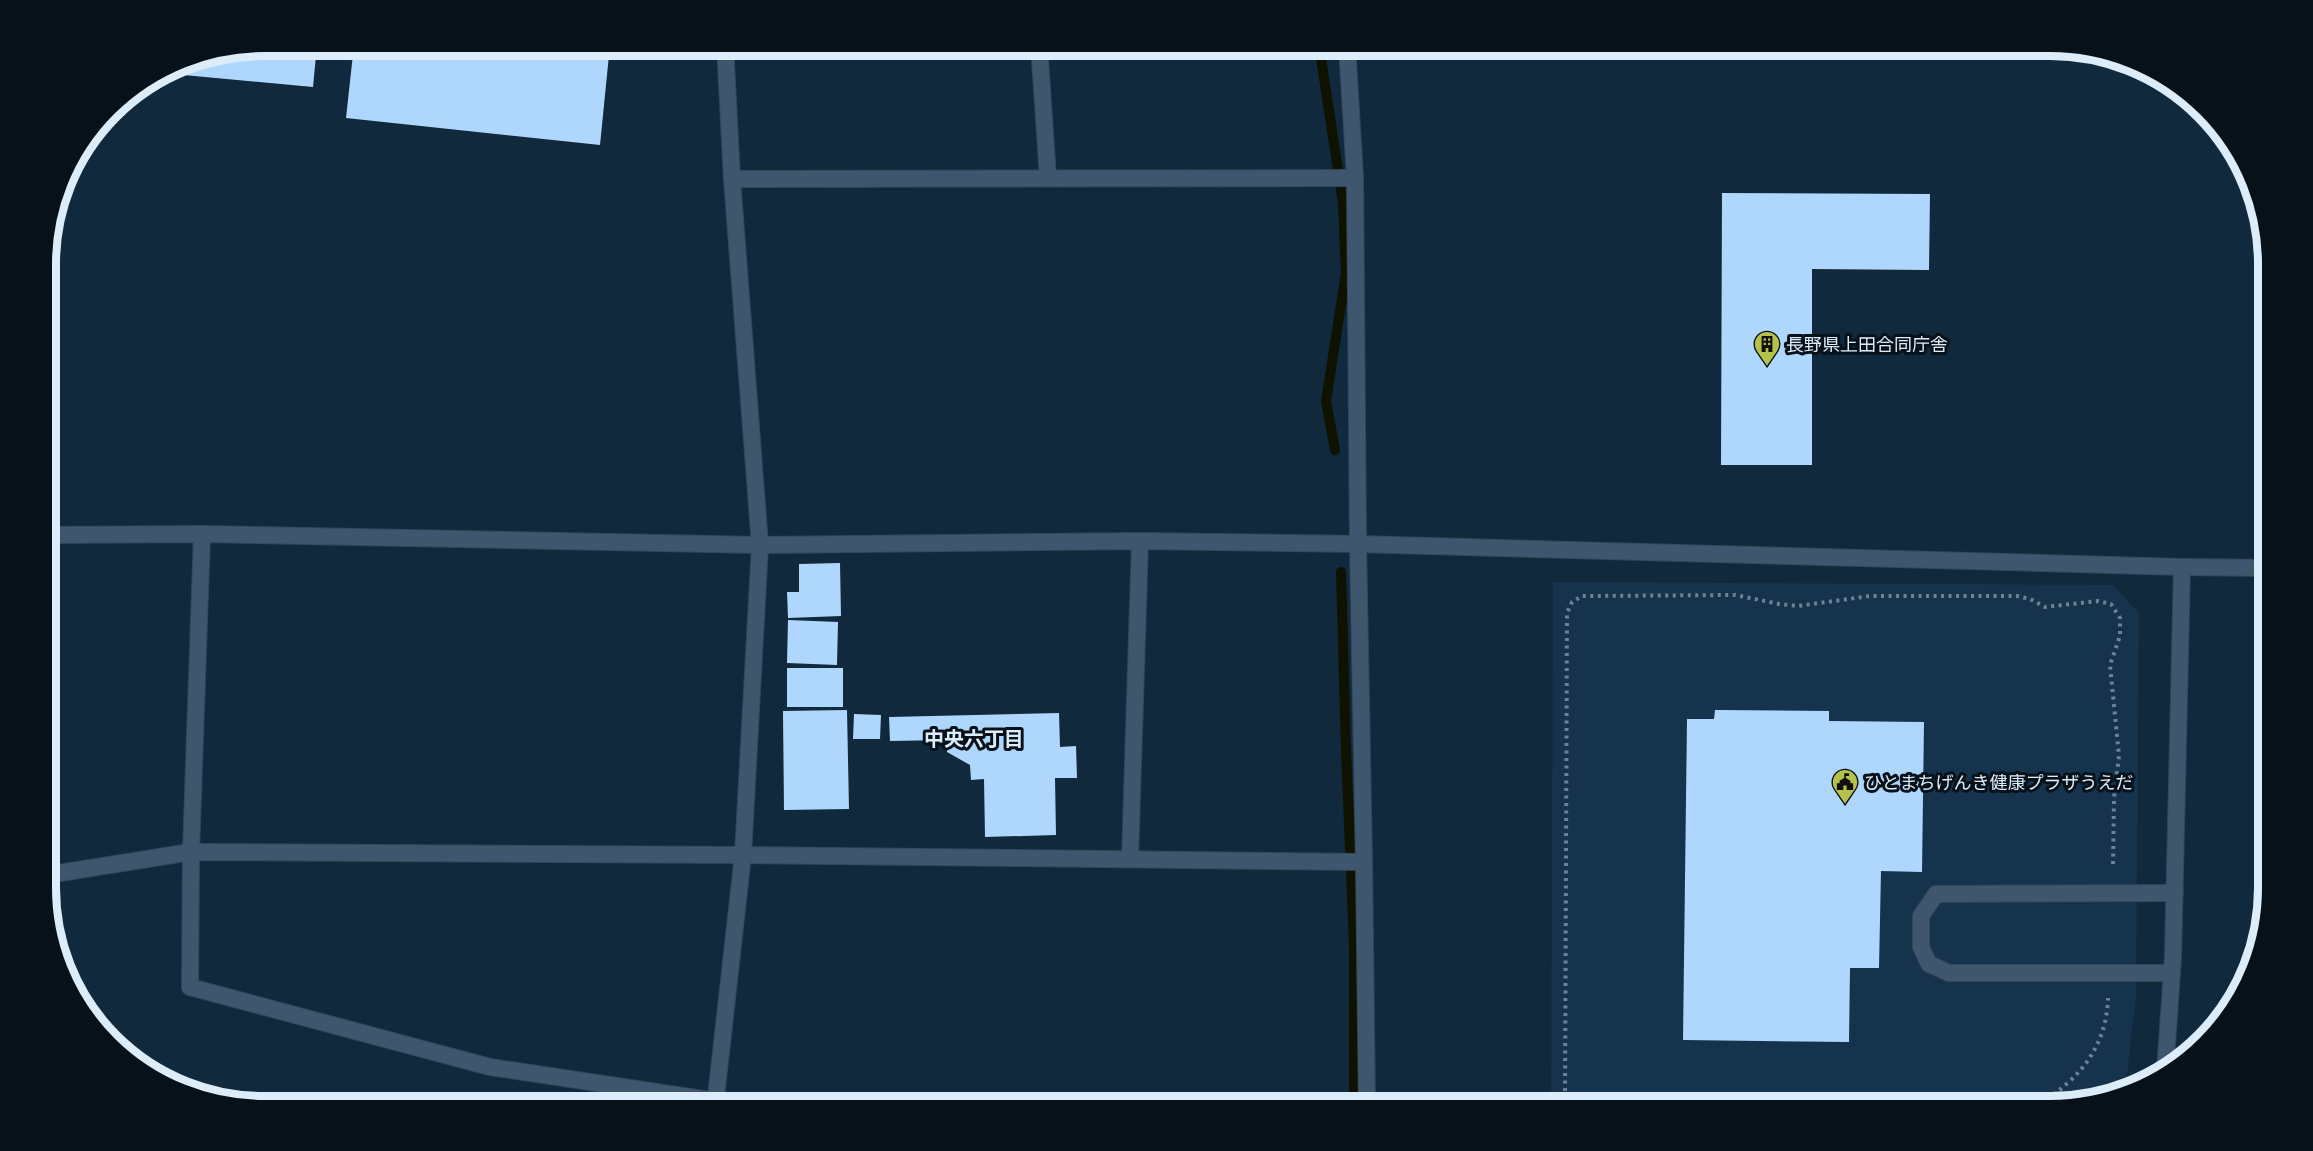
<svg xmlns="http://www.w3.org/2000/svg" width="2313" height="1151" viewBox="0 0 2313 1151" font-family="Poppins,'Noto Sans JP',sans-serif">
  <style>
    .built { fill: #15334d }
    .lines { fill: none; stroke-linecap: round; stroke-linejoin: round }
    .stream { stroke: #101200; stroke-width: 10 }
    .building { fill: #afd7fd }
    .service-casing { stroke: #354657; stroke-width: 18 }
    .minor-casing { stroke: #354657; stroke-width: 18 }
    .tertiary-casing { stroke: #354657; stroke-width: 18 }
    .path { stroke: #6e8293; stroke-width: 4; stroke-dasharray: 3 4.5; stroke-linecap: butt }
    .service { stroke: #3e576e; stroke-width: 16 }
    .minor { stroke: #3e576e; stroke-width: 16 }
    .tertiary { stroke: #3e576e; stroke-width: 16 }
    .labels { text-anchor: middle; dominant-baseline: central; stroke-width: 6; stroke-linejoin: round; paint-order: stroke }
    .poi-label { font-size: 18px; fill: #ddecf9; stroke: #07111a; text-anchor: start }
    .neighbourhood-label { font-size: 20px; font-weight: bold; fill: #ddecf9; stroke: #07111a }
    .rim { fill: none; stroke: #ddecf9; stroke-width: 8 }
  </style>
  <rect width="100%" height="100%" fill="#11293d"/>
  <path class="built" d="M1553 582 2113 585 2139 613 2136 996 2125 1092 2063 1106H1551Z"/>
  <g class="lines">
    <g class="stream">
      <path d="M1319 45 1343 203 1346 273 1326 401 1335 450"/>
      <path d="M1341 572 1346 751 1354 944V1106"/>
    </g>
  </g>
  <g class="building">
    <path d="M264 45H317L313 87 162 73 180 62Z"/>
    <path d="M354 45H610L600 145 346 118Z"/>
    <path d="M1722 193 1930 194 1929 270 1812 269V465H1721Z"/>
    <path d="M840 563 841 616 788 618 787 592H799V564Z"/>
    <path d="M788 620 838 622 837 665 787 663Z"/>
    <path d="M2265 656H2267L2268 888 2263 911Z"/>
    <rect x="787" y="668" width="56" height="39"/>
    <path d="M847 710 849 809 784 810 783 711Z"/>
    <path d="M1715 710 1829 711V721L1924 722 1922 872 1881 871 1879 968H1850L1849 1042 1683 1040 1687 719H1714Z"/>
    <path d="M1059 713 1060 747 1076 746 1077 778H1055L1056 835 985 837 984 779 971 780 970 765 947 752V740L890 741 889 717Z"/>
    <path d="M854 714 881 715 880 739H853Z"/>
  </g>
  <g class="lines">
    <g class="service-casing">
      <g id="service">
        <path d="M202 534 191 852 190 987 490 1067 716 1101"/>
        <path d="M1130 859 1140 541"/>
        <path d="M1364 862 1367 1106"/>
        <path d="M47 875 191 852 743 855"/>
        <path d="M2172 973H1949L1929 964 1921 947V916L1936 894 2175 893"/>
      </g>
    </g>
    <g class="minor-casing">
      <g id="minor">
        <path d="M1039 45 1048 178"/>
        <path d="M732 179 1355 178"/>
        <path d="M46 535 202 534 760 545 1140 541 1358 544 2182 567 2267 568"/>
        <path d="M743 855 1364 862 1358 544 1355 178 1347 45"/>
        <path d="M715 1106 743 855 760 545 732 179 725 45"/>
      </g>
    </g>
    <g class="tertiary-casing">
      <path id="tertiary" d="M2165 1072 2173 957 2182 567"/>
    </g>
    <g class="path">
      <path d="M1565 1106 1567 613 1572 602 1582 596 1735 595 1779 604 1798 606 1870 596H2017L2030 599 2045 607 2098 601 2111 604 2120 618V636L2110 665 2119 756 2114 798 2113 867"/>
      <path d="M2044 1106C2052 1095 2061 1089 2071 1080 2094 1058 2107 1031 2108 998"/>
    </g>
    <use href="#service" class="service"/>
    <use href="#minor" class="minor"/>
    <use href="#tertiary" class="tertiary"/>
  </g>
  <defs>
    <g id="building-pin" transform="scale(1.35)"><path d="M0 17L-7.5 6A9.5 9.5 0 1 1 7.5 6Z" fill="#b6c149" stroke="#07111a"/><path d="M-4-6H4V6H1V3H-1V6H-4ZM-2.5-4.3h1.7v1.8h-1.7ZM.8-4.3h1.7v1.8H.8ZM-2.5-1h1.7V.8h-1.7ZM.8-1h1.7V.8H.8Z" fill="#111"/></g>
    <g id="civic-pin" transform="scale(1.35)"><path d="M0 17L-7.5 6A9.5 9.5 0 1 1 7.5 6Z" fill="#b6c149" stroke="#07111a"/><path d="M-.6-6.5H3V-4.5H.6V-3L4-1V1h2V6H-6V1h2V-1L-.6-3ZM-1.2 2.5V6h2.4V2.5Z" fill="#111"/></g>
  </defs>
  <g fill-rule="evenodd">
    <use href="#building-pin" x="1767" y="344"/>
    <use href="#civic-pin" x="1845" y="782"/>
  </g>
  <g class="labels">
    <g class="poi-label">
      <text x="1786" y="344">長野県上田合同庁舎</text>
      <text x="1864" y="782">ひとまちげんき健康プラザうえだ</text>
    </g>
    <g class="neighbourhood-label">
      <text x="974" y="739">中央六丁目</text>
    </g>
  </g>
  <path d="M0 0H2313V1151H0ZM264 56H2050A208 208 0 0 1 2258 264V888A208 208 0 0 1 2050 1096H264A208 208 0 0 1 56 888V264A208 208 0 0 1 264 56Z" fill="#07111a" fill-rule="evenodd"/>
  <path class="rim" d="M264 56H2050A208 208 0 0 1 2258 264V888A208 208 0 0 1 2050 1096H264A208 208 0 0 1 56 888V264A208 208 0 0 1 264 56Z"/>
</svg>
